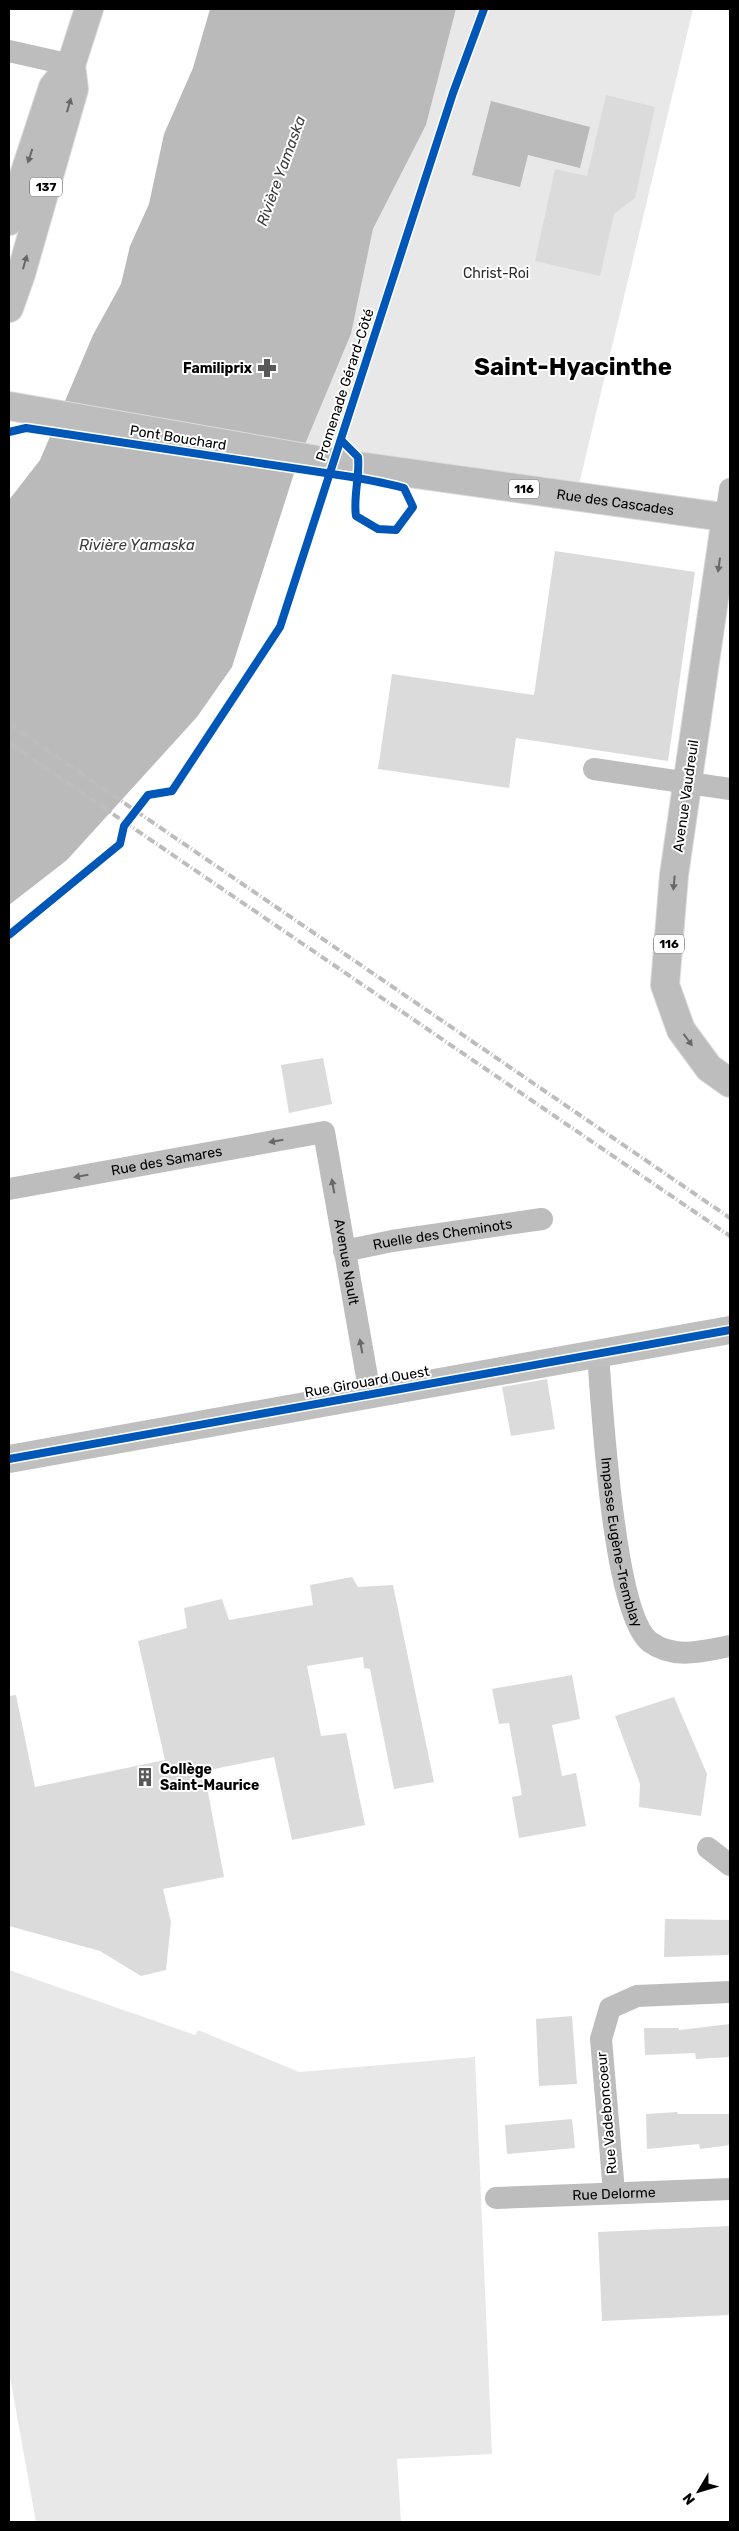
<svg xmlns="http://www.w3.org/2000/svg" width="739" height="2531" viewBox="0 0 739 2531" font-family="Rubik,sans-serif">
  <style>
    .green { fill: #e8e8e8 }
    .water { fill: #bababa }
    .building { fill: #dbdbdb }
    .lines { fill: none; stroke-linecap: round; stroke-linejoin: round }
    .primary-casing { stroke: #dbdbdb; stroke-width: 30 }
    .street { stroke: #bdbdbd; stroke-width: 22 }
    .secondary { stroke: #bfbfbf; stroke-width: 28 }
    .primary { stroke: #bdbdbd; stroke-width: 28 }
    .rail { stroke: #bdbdbd; stroke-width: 4; stroke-dasharray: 8 2.5 1 2.5; stroke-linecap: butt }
    .cycleway-casing { stroke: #fff; stroke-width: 11 }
    .cycleway { stroke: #0057b8; stroke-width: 8 }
    .oneway { fill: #686868 }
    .labels { text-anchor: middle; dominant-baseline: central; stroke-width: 4; stroke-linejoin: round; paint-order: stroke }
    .shield { fill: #fff; stroke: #4c4c4c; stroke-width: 1 }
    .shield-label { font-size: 12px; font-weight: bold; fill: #000 }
    .park-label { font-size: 14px; fill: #2c2c2c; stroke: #fff }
    .poi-label { font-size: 14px; font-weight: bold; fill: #000; stroke: #fff; text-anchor: end }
    .street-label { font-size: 14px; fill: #000; stroke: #fff }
    .water-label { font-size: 15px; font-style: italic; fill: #3d3d3d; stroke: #fff }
    .town-label { font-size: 24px; font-weight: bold; fill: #000; stroke: #fff }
  </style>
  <rect width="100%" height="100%" fill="#fff"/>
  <g class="green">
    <path d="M456 9H693L575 501 298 461 351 334 373 229 426 125Z"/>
    <path d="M9 1970 195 2035 198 2030 299 2072 475 2057 492 2454 397 2459 401 2522H36L9 2371Z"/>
  </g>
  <g class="water">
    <path d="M210 9H456L426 125 373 229 351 334 298 461 232 667 197 717 67 860 9 905V500L40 460 93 335 121 284 130 246 149 204 164 134 193 68Z"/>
    <path d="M491 101 590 127 580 168 528 155 520 187 472 175Z"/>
  </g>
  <g class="building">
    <path d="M606 95 655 107 635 198 614 214 600 276 535 261 555 169 587 176Z"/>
    <path d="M555 551 695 572 668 761 516 738 509 788 378 769 392 674 534 695Z"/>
    <path d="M323 1058 332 1104 289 1113 281 1065Z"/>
    <path d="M547 1379 555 1429 511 1436 502 1387Z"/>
    <path d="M352 1577 358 1587 393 1585 434 1782 394 1789 370 1669 364 1668 363 1657 307 1666 321 1736 346 1733 365 1825 292 1840 274 1757 204 1771 224 1877 163 1889 171 1922 166 1970 141 1976 100 1951 9 1926V1696L16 1695 35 1787 165 1760 138 1641 187 1628 184 1608 222 1599 229 1620 313 1605 310 1585Z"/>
    <path d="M572 1675 580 1719 552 1725 562 1776 576 1773 586 1826 519 1838 512 1797 522 1795 509 1723 499 1724 492 1689Z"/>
    <path d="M674 1697 707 1774 701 1816 639 1807 640 1784 615 1716Z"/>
    <path d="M665 1919 730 1920V1955L664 1957Z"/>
    <path d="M572 2016 577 2084 539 2086 536 2019Z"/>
    <path d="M730 2024V2057L696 2059 695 2053 645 2055 644 2028H679V2030Z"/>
    <path d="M677 2112 678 2114H730V2145L700 2149 699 2144 647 2149 646 2114Z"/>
    <path d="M572 2119 575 2148 507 2154 505 2125Z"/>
    <path d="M730 2226V2315L602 2321 598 2232Z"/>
  </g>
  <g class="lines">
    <g class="primary-casing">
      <g id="primary">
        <path d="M9 221 53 87 71 65 89 9"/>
        <path d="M9 308 21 274 74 89 71 65"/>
        <path id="s5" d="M9 406 323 461 730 518"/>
        <path d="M726 517 674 875 665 985 681 1030 709 1068 730 1083"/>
      </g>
    </g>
    <g class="street">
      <path d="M9 51 71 65"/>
      <path d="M726 517 730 489"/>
      <path d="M594 769 730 789"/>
      <path id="s1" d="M9 1189 324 1132 370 1394"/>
      <path id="s2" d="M344 1251 392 1241 542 1219"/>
      <path id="s3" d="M598 1354C602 1405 613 1614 650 1642 675 1660 703 1651 730 1646"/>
      <path d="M708 1848 730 1865"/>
      <path d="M614 2192 601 2039 610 2008 637 1996 730 1992"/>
      <path id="s4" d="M496 2198 730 2189"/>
    </g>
    <path class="secondary" d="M9 1459 730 1330"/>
    <use href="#primary" class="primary"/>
    <g class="rail">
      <path d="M9 724 730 1218"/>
      <path d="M9 743 730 1236"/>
    </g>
    <g class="cycleway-casing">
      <g id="cycleway">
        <path d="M9 432 26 428 326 473C353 477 379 481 404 488L413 507 396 530 378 529 356 516C353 496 360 477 358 457L341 440"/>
        <path d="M9 935 120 844 124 826 148 795 172 791 280 627 453 93 484 9"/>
        <path d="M9 1459 730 1330"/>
      </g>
    </g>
    <use href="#cycleway" class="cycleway"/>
  </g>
  <defs><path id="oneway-solid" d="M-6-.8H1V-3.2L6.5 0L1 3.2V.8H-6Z" transform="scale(1.25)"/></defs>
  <g class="oneway">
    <use href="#oneway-solid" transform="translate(69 105) rotate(-74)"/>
    <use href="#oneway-solid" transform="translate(30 156) rotate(108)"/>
    <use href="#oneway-solid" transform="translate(25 262) rotate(-74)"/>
    <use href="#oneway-solid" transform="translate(719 565) rotate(98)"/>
    <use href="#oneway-solid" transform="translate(674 883) rotate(95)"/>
    <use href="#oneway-solid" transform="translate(688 1040) rotate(54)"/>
    <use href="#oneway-solid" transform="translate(276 1141) rotate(170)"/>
    <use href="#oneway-solid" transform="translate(81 1176) rotate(170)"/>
    <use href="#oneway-solid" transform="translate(333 1186) rotate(-100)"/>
    <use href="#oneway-solid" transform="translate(361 1346) rotate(-100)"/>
  </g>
  <defs>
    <g id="pharmacy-bare" transform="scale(1.5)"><path d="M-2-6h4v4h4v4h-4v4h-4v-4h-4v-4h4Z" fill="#595959" stroke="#fff" stroke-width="2.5" paint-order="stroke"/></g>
    <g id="building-bare" transform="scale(1.5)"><path d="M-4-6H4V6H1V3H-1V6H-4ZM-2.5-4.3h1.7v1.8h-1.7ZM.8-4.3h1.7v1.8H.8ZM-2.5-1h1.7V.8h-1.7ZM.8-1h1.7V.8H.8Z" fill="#595959" stroke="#fff" stroke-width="2.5" paint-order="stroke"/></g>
  </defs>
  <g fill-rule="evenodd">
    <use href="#pharmacy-bare" x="267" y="368"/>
    <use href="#building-bare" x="145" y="1777"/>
  </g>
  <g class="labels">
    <g class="shield">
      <rect x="30" y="177.5" width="32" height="19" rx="4"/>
      <rect x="509" y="479.5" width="30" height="19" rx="4"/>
      <rect x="654" y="934.5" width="30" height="19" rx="4"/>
    </g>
    <g class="shield-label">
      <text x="46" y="187">137</text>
      <text x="524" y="489">116</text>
      <text x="669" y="944">116</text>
    </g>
    <g class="park-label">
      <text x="496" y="273">Christ-Roi</text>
    </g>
    <g class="poi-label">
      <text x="252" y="368">Familiprix</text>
      <text x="160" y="1769" text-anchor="start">Collège<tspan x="160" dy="16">Saint-Maurice</tspan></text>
    </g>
    <g class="street-label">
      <text transform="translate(345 385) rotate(-72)">Promenade Gérard-Côté</text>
      <text transform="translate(178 438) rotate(9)">Pont Bouchard</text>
      <text stroke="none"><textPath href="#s5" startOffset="614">Rue des Cascades</textPath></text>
      <text transform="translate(686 796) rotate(-82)">Avenue Vaudreuil</text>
      <text stroke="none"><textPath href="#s1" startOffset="160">Rue des Samares</textPath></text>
      <text stroke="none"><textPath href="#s2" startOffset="100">Ruelle des Cheminots</textPath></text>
      <text stroke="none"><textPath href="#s1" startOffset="452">Avenue Nault</textPath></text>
      <text transform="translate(367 1382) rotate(-10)">Rue Girouard Ouest</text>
      <text stroke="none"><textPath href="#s3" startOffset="190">Impasse Eugène-Tremblay</textPath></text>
      <text transform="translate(607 2113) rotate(-95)">Rue Vadeboncoeur</text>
      <text stroke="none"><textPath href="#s4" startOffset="118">Rue Delorme</textPath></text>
    </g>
    <g class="water-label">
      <text transform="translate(281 171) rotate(-70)">Rivière Yamaska</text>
      <text x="137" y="545">Rivière Yamaska</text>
    </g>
    <g class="town-label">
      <text x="573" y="367">Saint-Hyacinthe</text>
    </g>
  </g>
  <rect width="739" height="2531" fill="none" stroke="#000000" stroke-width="20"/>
  <g transform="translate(699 2491) rotate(232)" stroke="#ffffff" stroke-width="4" paint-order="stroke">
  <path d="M0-4L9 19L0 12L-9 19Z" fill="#000000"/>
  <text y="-8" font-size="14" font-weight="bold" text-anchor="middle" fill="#000000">N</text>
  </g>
</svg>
